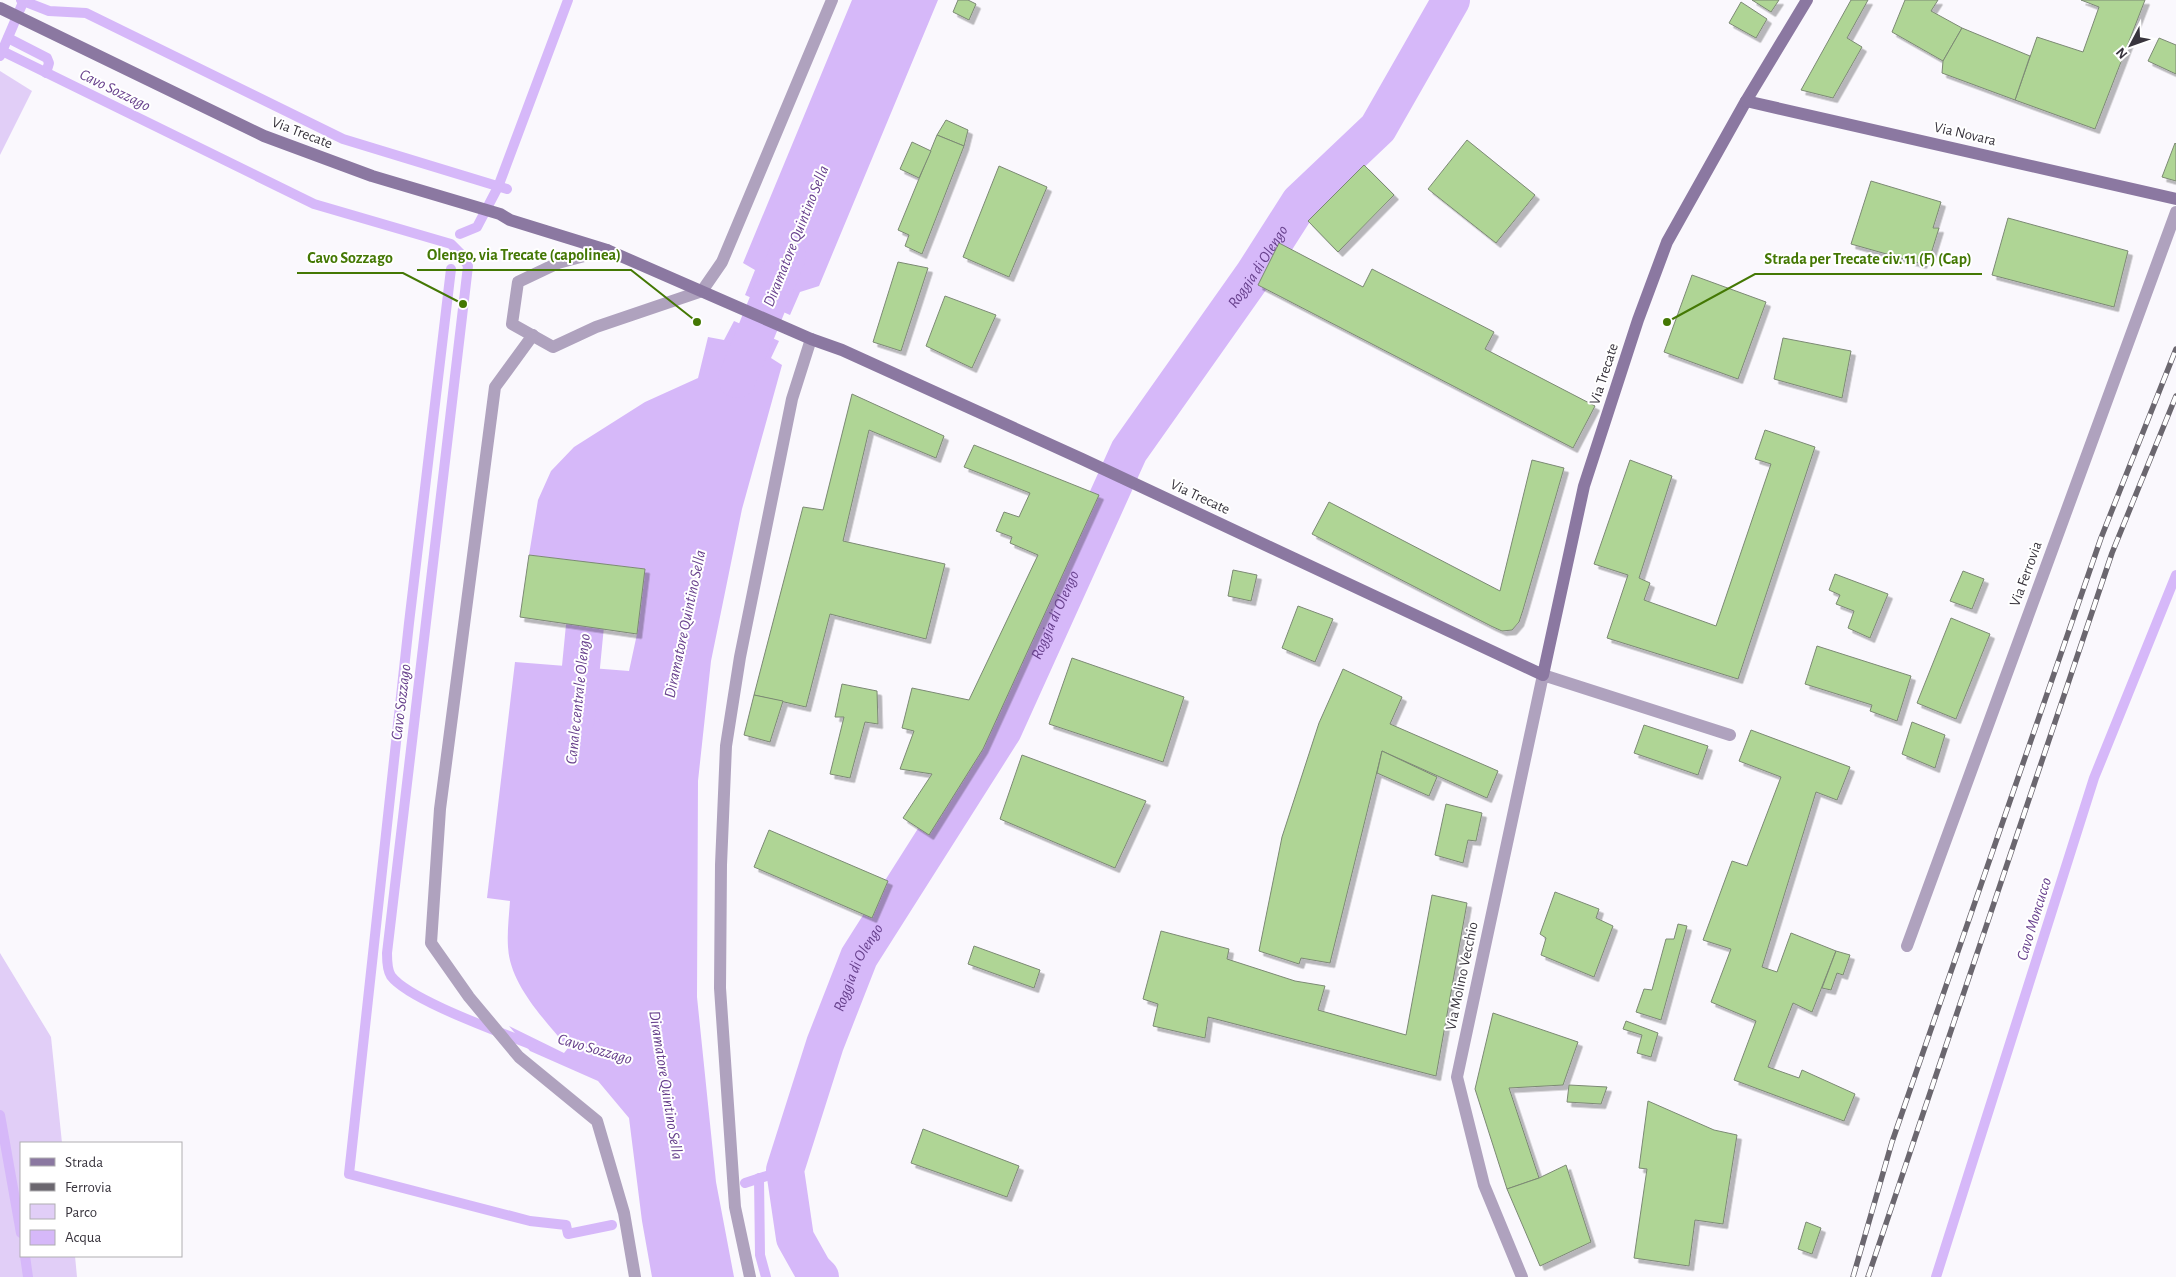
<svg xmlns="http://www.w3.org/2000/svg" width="2176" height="1277" viewBox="0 0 2176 1277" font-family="'Alegreya Sans',sans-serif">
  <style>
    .green { fill: #e1cef7 }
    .water { fill: #d6b8f9 }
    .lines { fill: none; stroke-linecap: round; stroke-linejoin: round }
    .stream { stroke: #d6b8f9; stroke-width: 10 }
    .canal { stroke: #d6b8f9; stroke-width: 38 }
    .building { fill: #afd595; stroke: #7c8974; filter: url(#shadow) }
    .lane { stroke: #afa2be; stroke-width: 12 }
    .street { stroke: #afa2be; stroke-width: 12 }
    .secondary { stroke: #8b78a1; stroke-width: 12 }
    .rail-casing { stroke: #6b676f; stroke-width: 5.5 }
    .rail { stroke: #fff; stroke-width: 4; stroke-dasharray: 11; stroke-linecap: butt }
    .labels { text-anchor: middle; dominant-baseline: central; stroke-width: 4; stroke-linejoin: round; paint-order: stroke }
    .street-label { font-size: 15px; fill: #38343d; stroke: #fff }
    .water-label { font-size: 16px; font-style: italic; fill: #68418d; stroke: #fff }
    .leader { fill: none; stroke: #447804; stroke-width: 2 }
    .callout-dot { fill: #447804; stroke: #fff; stroke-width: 2 }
    .callout-label { font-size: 16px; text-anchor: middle; font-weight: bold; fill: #447804; stroke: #fff; stroke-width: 4; stroke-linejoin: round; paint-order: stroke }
  </style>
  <defs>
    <filter id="shadow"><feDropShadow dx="4.5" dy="4.5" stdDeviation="0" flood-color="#0004"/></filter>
  </defs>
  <rect width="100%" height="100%" fill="#faf8fd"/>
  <g class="green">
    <path d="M0 71 32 91 0 155Z"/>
    <path d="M0 953 51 1037 62 1143H21V1256H75L77 1277H0Z"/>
  </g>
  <g class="water">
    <path d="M852 0H938L819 286 800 292 790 315 745 295 755 270 743 263Z"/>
    <path d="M734 321 779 341 771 358 782 365 742 509 711 661 698 781 697 997 716 1182 734 1277H652L642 1221 629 1118 598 1081 530 1051 509 1026 564 1053 568 1048C545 1020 510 985 508 947 507 932 509 916 510 901L487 898 515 662 629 671 637 634 645 569 529 555 538 500 551 471 574 447 645 402 698 378 708 337 724 340Z"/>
  </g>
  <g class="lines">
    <g class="stream">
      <path d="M21 0 49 11 86 13 343 139 507 189"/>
      <path d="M8 38 47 58 49 63 46 73"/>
      <path d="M0 50 314 204 451 244 461 254 468 266 387 953C387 960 387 970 391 976 409 1000 500 1032 532 1045"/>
      <path d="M0 56 24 0"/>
      <path d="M460 234 477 227 498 187 568 0"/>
      <path d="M451 269 409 623 349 1174 530 1221 566 1225 568 1234 612 1225"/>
      <path d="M0 1115 21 1233"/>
      <path d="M759 1178 760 1255 766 1277"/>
      <path d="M745 1183 785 1170"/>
      <path d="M25 1256 28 1277"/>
      <path d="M1936 1277 2094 778 2176 575"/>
    </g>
    <g class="canal">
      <path d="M737 379 787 256"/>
      <path d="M576 718 590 574"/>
      <path id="s1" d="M820 1277 813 1270 795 1238 785 1170 825 1044 859 957 1003 730 1129 451 1254 274 1300 202 1378 128 1451 0"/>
    </g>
  </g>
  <g class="building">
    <path d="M958 0H968L976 4 969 20 953 12Z"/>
    <path d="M1752 0H1779L1771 12Z"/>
    <path d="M1851 0H1868L1847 38 1862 47 1833 98 1801 90Z"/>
    <path d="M1905 0H1938L1931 11 1962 28 1943 61 1892 32Z"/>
    <path d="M2081 0H2145L2095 129 2015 100 2037 37 2083 52 2099 7Z"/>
    <path d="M1741 2 1767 19 1756 38 1729 23Z"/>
    <path d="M1962 28 2030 56 2015 100 1942 73 1943 61Z"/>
    <path d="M2159 38 2176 45V74L2148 61Z"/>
    <path d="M946 120 968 130 964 146 937 135Z"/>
    <path d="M937 135 964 146 922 254 905 246 909 235 898 230Z"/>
    <path d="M1467 140 1535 195 1496 243 1428 189Z"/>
    <path d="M912 142 931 151 919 178 900 169Z"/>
    <path d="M2175 143 2176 144V181L2162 177Z"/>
    <path d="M1364 165 1394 195 1338 252 1308 221Z"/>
    <path d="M999 166 1047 187 1009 277 963 257Z"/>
    <path d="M1871 181 1941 202 1933 228H1939L1930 257 1925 255 1922 264 1851 244Z"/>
    <path d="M2008 218 2128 251 2114 307 1992 275Z"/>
    <path d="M1279 243 1363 287 1372 269 1494 332 1485 349 1595 406 1573 448 1258 285Z"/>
    <path d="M898 262 928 268 901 351 873 342Z"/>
    <path d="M1692 275 1766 302 1738 379 1664 352Z"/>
    <path d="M945 296 996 315 972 368 926 346Z"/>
    <path d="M1783 338 1851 351 1842 398 1774 379Z"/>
    <path d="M852 394 944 436 936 458 869 430 843 541 945 564 926 639 830 614 806 707 754 695 803 507 823 510Z"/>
    <path d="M1765 430 1815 447 1738 679 1607 638 1628 575 1594 564 1630 460 1672 476 1639 578 1650 583 1644 600 1716 626 1771 464 1755 459Z"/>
    <path d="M974 445 1099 495 983 749 929 835 903 818 932 774 900 769 914 731 902 728 912 688 969 700 1038 555 1010 543 1012 537 996 531 1004 512 1019 517 1030 493 964 467Z"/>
    <path d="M1532 460 1564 468 1523 610 1519 622 1512 630 1502 631 1491 626 1312 534 1329 502 1500 591Z"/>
    <path d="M529 555 645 569 637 634 520 617Z"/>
    <path d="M1233 570 1257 575 1251 601 1228 596Z"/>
    <path d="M1963 571 1984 579 1972 609 1950 601Z"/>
    <path d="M1835 574 1888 594 1870 638 1848 628 1854 611 1836 604 1840 595 1829 590Z"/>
    <path d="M1298 606 1333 619 1315 662 1282 648Z"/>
    <path d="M1951 618 1990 634 1956 719 1917 703Z"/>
    <path d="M1817 646 1911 676 1897 721 1870 711 1872 705 1805 684Z"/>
    <path d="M1072 658 1184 697 1163 762 1049 724Z"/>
    <path d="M1343 669 1402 697 1390 724 1498 771 1487 798 1382 751 1330 963 1301 958 1299 964 1259 951 1282 837 1319 723Z"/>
    <path d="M842 684 877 691 878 724 865 722 850 778 830 774 844 717H835Z"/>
    <path d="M754 695 783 701 770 742 744 735Z"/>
    <path d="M1912 722 1945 735 1935 768 1902 754Z"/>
    <path d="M1644 725 1708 746 1698 775 1634 753Z"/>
    <path d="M1751 730 1850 767 1837 800 1816 792 1762 967 1777 972 1791 933 1836 951 1812 1012 1793 1003 1768 1067 1799 1078 1802 1070 1855 1094 1844 1121 1734 1080 1756 1021 1711 1002 1731 949 1703 940 1732 861 1747 866 1781 777 1739 761Z"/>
    <path d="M1382 751 1437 777 1429 796 1377 773Z"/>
    <path d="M1022 755 1146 801 1115 868 1000 819Z"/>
    <path d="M1446 804 1482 813 1476 841 1468 840 1463 863 1435 855Z"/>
    <path d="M769 830 888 881 872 918 754 867Z"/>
    <path d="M1555 892 1599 909 1596 918 1613 926 1594 977 1541 955 1546 938 1540 934Z"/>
    <path d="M1432 895 1467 903 1436 1076 1208 1017 1205 1038 1153 1026 1158 1004 1143 999 1161 931 1229 949 1227 959 1295 981 1325 986 1318 1010 1406 1035Z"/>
    <path d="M1678 924 1687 926 1661 1020 1636 1012 1644 989 1652 990 1666 939H1674Z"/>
    <path d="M974 946 1040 970 1034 988 968 964Z"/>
    <path d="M1836 951 1850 955 1843 975 1837 973 1831 990 1822 988Z"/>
    <path d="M1493 1013 1578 1042 1563 1085 1509 1088 1539 1178 1507 1189 1475 1089Z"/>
    <path d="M1626 1021 1658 1033 1651 1057 1637 1053 1642 1035 1623 1029Z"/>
    <path d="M1569 1085 1607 1087 1601 1104 1567 1102Z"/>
    <path d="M1648 1101 1714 1130 1737 1135 1723 1224 1695 1220 1689 1266 1634 1258 1647 1169 1639 1168Z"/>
    <path d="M923 1129 1019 1166 1007 1197 911 1163Z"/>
    <path d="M1566 1165 1591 1242 1540 1266 1507 1189 1539 1178Z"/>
    <path d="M1806 1222 1821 1228 1812 1254 1798 1249Z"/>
  </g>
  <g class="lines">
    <g class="lane">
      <path d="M607 250 558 263 518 282 512 324 553 347 596 327 702 291 722 262 832 0"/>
      <path d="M533 335 495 387 440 809 431 943 469 997 519 1057 597 1121 624 1213 635 1277"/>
      <path d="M750 1277 735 1207 720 988 721 865 726 746 740 657 792 399 811 339"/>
    </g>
    <g class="street">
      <path d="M1907 946 2176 212"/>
      <path d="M1522 1277 1484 1185 1457 1077 1543 675 1730 735"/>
    </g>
    <g class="secondary">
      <path d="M0 8 264 136 372 176 500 214 510 220 607 250 811 339 842 350 1082 459 1543 675 1584 486 1638 320 1667 242 1746 101 1807 0"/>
      <path d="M1746 101 2176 199"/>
    </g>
    <g class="rail-casing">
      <g id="rail">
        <path d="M1853 1277 1892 1142 2101 538 2176 349"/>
        <path d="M1868 1277 2112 553 2176 396"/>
      </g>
    </g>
    <use href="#rail" class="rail"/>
  </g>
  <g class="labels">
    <g class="street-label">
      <text transform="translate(302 133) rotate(21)">Via Trecate</text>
      <text transform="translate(1965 134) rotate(13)">Via Novara</text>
      <text transform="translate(1604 374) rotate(-72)">Via Trecate</text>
      <text transform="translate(1200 497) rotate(25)">Via Trecate</text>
      <text transform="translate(2026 574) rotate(-70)">Via Ferrovia</text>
      <text transform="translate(1462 976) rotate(-78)">Via Molino Vecchio</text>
    </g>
    <g class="water-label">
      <text transform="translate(115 90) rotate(26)">Cavo Sozzago</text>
      <text transform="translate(796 236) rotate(-68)">Diramatore Quintino Sella</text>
      <text stroke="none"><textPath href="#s1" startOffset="1141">Roggia di Olengo</textPath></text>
      <text stroke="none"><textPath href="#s1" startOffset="736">Roggia di Olengo</textPath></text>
      <text transform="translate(685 624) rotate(-78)">Diramatore Quintino Sella</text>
      <text transform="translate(578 699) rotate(-84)">Canale centrale Olengo</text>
      <text transform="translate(401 702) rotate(-83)">Cavo Sozzago</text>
      <text transform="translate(2034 919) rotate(-73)">Cavo Moncucco</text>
      <text stroke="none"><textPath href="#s1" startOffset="331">Roggia di Olengo</textPath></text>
      <text transform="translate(595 1049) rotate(16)">Cavo Sozzago</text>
      <text transform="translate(666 1085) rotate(81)">Diramatore Quintino Sella</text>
    </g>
  </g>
  <path class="leader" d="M697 322L631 270H417M463 304L403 273H297M1667 322L1755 274H1982"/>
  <g class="callout-dot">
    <circle cx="697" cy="322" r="5"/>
    <circle cx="463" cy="304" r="5"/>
    <circle cx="1667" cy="322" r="5"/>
  </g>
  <g class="callout-label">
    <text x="524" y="260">Olengo, via Trecate (capolinea)</text>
    <text x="350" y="263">Cavo Sozzago</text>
    <text x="1868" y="264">Strada per Trecate civ. 11 (F) (Cap)</text>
  </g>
  <rect x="20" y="1142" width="162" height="115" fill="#ffffff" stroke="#afaeb1"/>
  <rect x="30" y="1158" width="25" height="8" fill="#8b78a1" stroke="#afaeb1"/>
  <text x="65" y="1167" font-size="15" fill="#38343d">Strada</text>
  <rect x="30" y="1183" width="25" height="8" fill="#6b676f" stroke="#afaeb1"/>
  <text x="65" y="1192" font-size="15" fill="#38343d">Ferrovia</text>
  <rect x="30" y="1204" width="25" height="15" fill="#e1cef7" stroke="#afaeb1"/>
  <text x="65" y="1217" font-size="15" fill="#38343d">Parco</text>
  <rect x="30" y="1230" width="25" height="15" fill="#d6b8f9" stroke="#afaeb1"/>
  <text x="65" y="1242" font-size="15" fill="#38343d">Acqua</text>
  <g transform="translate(2131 45) rotate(229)" stroke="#ffffff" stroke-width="4" paint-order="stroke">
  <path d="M0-4L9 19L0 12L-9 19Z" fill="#38343d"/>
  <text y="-8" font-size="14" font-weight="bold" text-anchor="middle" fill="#38343d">N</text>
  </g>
</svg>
